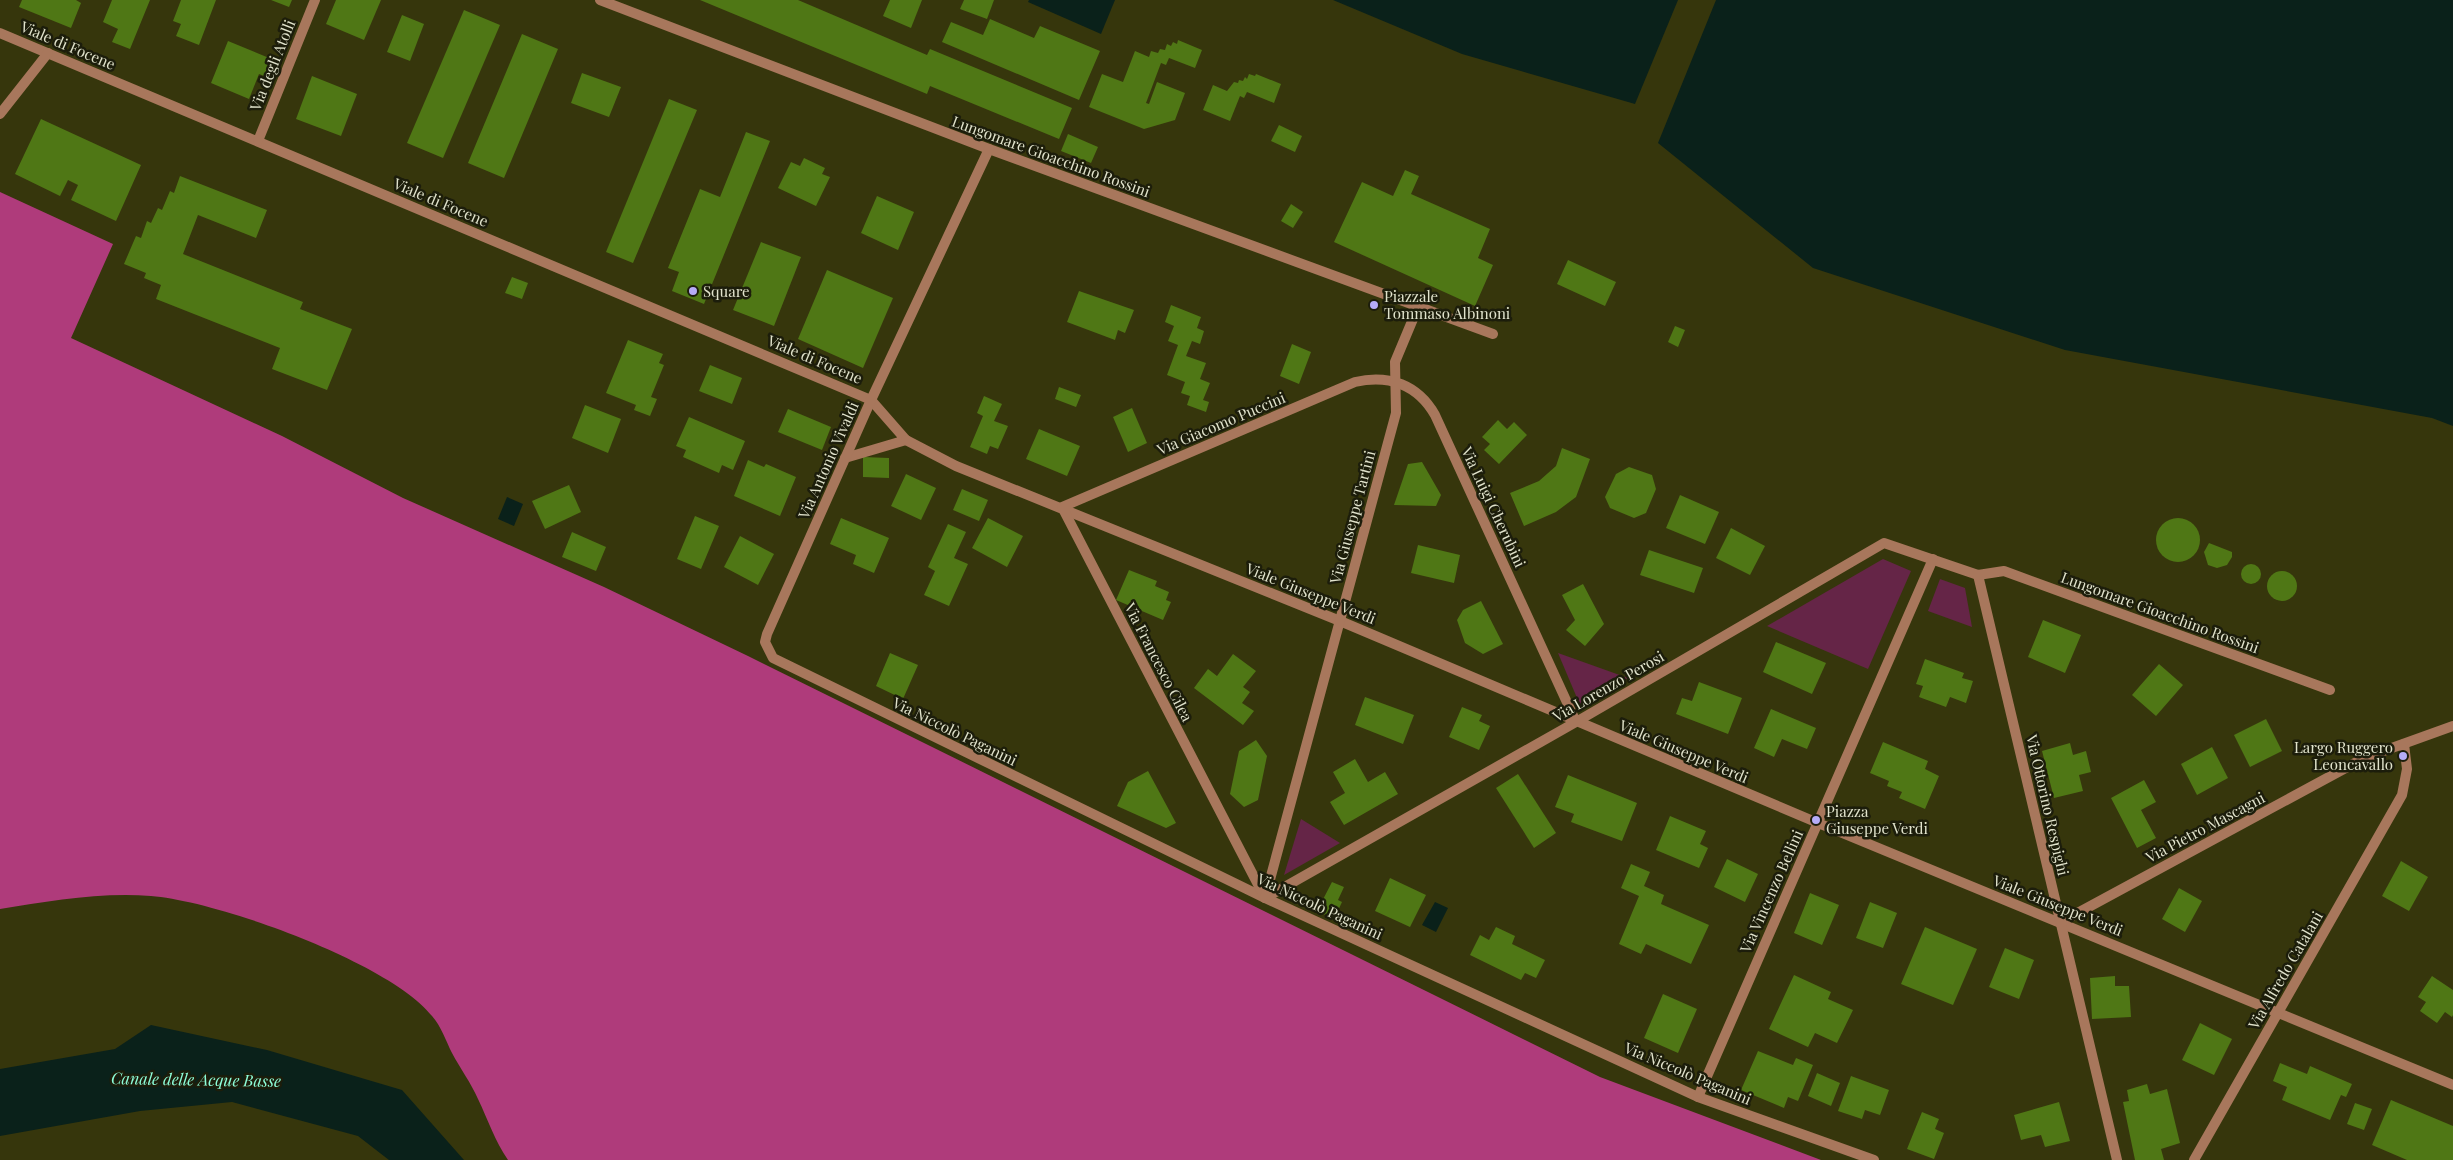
<svg xmlns="http://www.w3.org/2000/svg" width="2453" height="1160" viewBox="0 0 2453 1160" font-family="'Playfair Display',serif">
  <style>
    .green { fill: #652547 }
    .forest { fill: #af3b7b }
    .water { fill: #0a211a }
    .building { fill: #4f7715 }
    .lines { fill: none; stroke-linecap: round; stroke-linejoin: round }
    .street { stroke: #a8775c; stroke-width: 10 }
    .poi-dot { fill: #b6acf8; stroke: #1c1d0b; stroke-width: 2 }
    .labels { text-anchor: middle; dominant-baseline: central; stroke-width: 5; stroke-linejoin: round; paint-order: stroke }
    .street-label { font-size: 15px; fill: #e1e3cc; stroke: #1c1d0b }
    .poi-label { font-size: 15px; fill: #e1e3cc; stroke: #1c1d0b; text-anchor: start }
    .water-label { font-size: 16px; font-style: italic; fill: #8efed9; stroke: #1c1d0b }
  </style>
  <rect width="100%" height="100%" fill="#36360c"/>
  <g class="green">
    <path d="M1883 559 1911 571 1868 669 1767 626Z"/>
    <path d="M1940 579 1965 588 1972 627 1928 611Z"/>
    <path d="M1558 653 1628 678 1580 705Z"/>
    <path d="M1301 819 1340 843 1284 875Z"/>
  </g>
  <path class="forest" d="M0 192 113 244 71 338 282 436 403 498 604 587 748 656 1600 1077 1821 1160H508C495 1141 488 1120 478 1099 471 1083 460 1068 452 1053 446 1041 441 1026 432 1016 391 963 218 901 151 896 101 892 49 901 0 909Z"/>
  <g class="water">
    <path d="M1029 0H1115L1101 34 1028 2Z"/>
    <path d="M1333 0H1678L1635 104 1462 54Z"/>
    <path d="M1716 0H2453V426L2432 418 2065 350 1813 268 1658 143Z"/>
    <path d="M507 497 523 504 514 526 498 519Z"/>
    <path d="M1435 902 1448 908 1436 932 1422 925Z"/>
    <path d="M151 1025 267 1050 402 1090 464 1160H389L358 1136 232 1102 140 1111 0 1136V1069L115 1049Z"/>
  </g>
  <g class="building">
    <path d="M22 0H76L81 3 71 28 19 7Z"/>
    <path d="M112 0H150L130 49 112 42 118 29 103 22Z"/>
    <path d="M181 0H216L199 45 176 36 181 24 173 21Z"/>
    <path d="M271 0H292L289 7Z"/>
    <path d="M336 0H381L364 40 326 24Z"/>
    <path d="M700 0H798L927 55 930 49 1072 108 1059 139 930 86 927 94Z"/>
    <path d="M890 0H922L911 28 883 16Z"/>
    <path d="M964 0H994L987 19 960 9Z"/>
    <path d="M464 10 500 25 443 158 407 143Z"/>
    <path d="M402 15 424 24 410 61 387 52Z"/>
    <path d="M990 19 1034 38 1040 26 1100 51 1079 100 942 42 951 22 983 35Z"/>
    <path d="M522 34 558 49 504 178 468 163Z"/>
    <path d="M1178 40 1202 50 1195 68 1169 58 1166 65 1161 63 1146 103 1149 104 1157 82 1185 93 1175 120 1144 129 1089 107 1102 74 1123 82 1135 51 1149 57 1151 51 1158 53 1160 49 1165 50 1167 44 1171 46 1173 42 1177 44Z"/>
    <path d="M228 41 274 60 267 77 259 74 249 99 211 83Z"/>
    <path d="M582 73 621 87 609 117 571 103Z"/>
    <path d="M1249 74 1255 76 1256 74 1281 84 1274 103 1247 92 1244 98 1240 96 1230 121 1203 110 1213 85 1227 91 1234 82 1238 83 1239 80 1243 81 1245 77 1247 79Z"/>
    <path d="M312 76 357 94 341 136 296 119Z"/>
    <path d="M669 99 697 110 633 263 606 252Z"/>
    <path d="M41 119 141 165 116 221 71 200 78 185 68 180 60 196 15 174Z"/>
    <path d="M1279 125 1302 136 1295 152 1271 141Z"/>
    <path d="M746 132 770 141 704 304 672 291 679 272 668 268 700 189 720 197Z"/>
    <path d="M1068 134 1098 147 1091 163 1061 151Z"/>
    <path d="M804 158 825 168 822 174 830 177 816 206 778 188 791 162 800 166Z"/>
    <path d="M1405 170 1419 176 1411 194 1490 229 1478 258 1493 265 1475 306 1334 242 1362 182 1393 196Z"/>
    <path d="M180 176 267 210 256 238 198 215 183 254 303 302 300 309 352 329 327 390 272 369 280 348 156 299 161 285 144 278 146 273 124 264 136 236 141 238 147 221 151 223 158 208 162 210 170 191 174 193Z"/>
    <path d="M877 196 914 212 898 250 861 233Z"/>
    <path d="M1291 204 1303 212 1293 228 1281 221Z"/>
    <path d="M761 242 801 257 774 326 733 310Z"/>
    <path d="M1568 260 1616 282 1605 306 1557 284Z"/>
    <path d="M827 270 893 298 863 368 798 339Z"/>
    <path d="M512 277 528 283 522 299 505 293Z"/>
    <path d="M1079 291 1134 310 1125 333 1118 330 1115 340 1067 322Z"/>
    <path d="M1171 305 1201 317 1197 328 1204 331 1200 344 1192 341 1186 356 1206 363 1200 379 1210 383 1203 400 1209 402 1206 412 1187 405 1190 396 1181 393 1185 382 1167 375 1178 345 1168 341 1174 326 1165 322Z"/>
    <path d="M1675 326 1685 330 1678 347 1668 342Z"/>
    <path d="M628 340 663 354 659 363 664 365 651 397 657 399 650 416 634 410 636 405 606 393Z"/>
    <path d="M1292 344 1311 352 1299 384 1280 376Z"/>
    <path d="M710 365 742 378 732 404 699 391Z"/>
    <path d="M1059 387 1081 395 1076 407 1055 399Z"/>
    <path d="M984 396 1002 404 994 421 1008 426 998 449 990 446 987 454 970 447 983 416 977 413Z"/>
    <path d="M585 405 621 419 608 453 572 438Z"/>
    <path d="M1132 408 1147 443 1128 452 1113 417Z"/>
    <path d="M788 409 831 427 822 450 778 432Z"/>
    <path d="M689 417 745 441 733 470 722 465 719 473 683 457 686 450 676 446Z"/>
    <path d="M1498 420 1507 429 1514 422 1527 435 1499 464 1484 450 1490 444 1482 437Z"/>
    <path d="M1039 429 1080 446 1067 476 1026 459Z"/>
    <path d="M1562 448 1590 459 1576 497 1556 512 1524 526 1510 493 1539 481 1556 466Z"/>
    <path d="M863 457 889 458V478L863 477Z"/>
    <path d="M748 460 764 467 766 464 796 477 780 516 734 496Z"/>
    <path d="M1422 462 1441 495 1436 506 1394 505 1408 464Z"/>
    <path d="M1629 467 1652 475 1656 489 1646 513 1634 518 1610 508 1605 497 1616 474Z"/>
    <path d="M906 474 936 488 921 520 891 506Z"/>
    <path d="M569 485 581 512 545 529 532 501Z"/>
    <path d="M962 489 988 500 979 521 953 510Z"/>
    <path d="M1680 495 1719 512 1705 544 1666 528Z"/>
    <path d="M695 516 719 526 701 569 677 559Z"/>
    <circle cx="2178" cy="540" r="22"/>
    <path d="M841 518 889 538 874 573 853 564 856 555 830 544Z"/>
    <path d="M988 518 1023 536 1007 567 972 548Z"/>
    <path d="M948 524 966 532 954 558 968 564 949 606 924 595 935 571 928 567Z"/>
    <path d="M1731 528 1765 546 1750 575 1716 558Z"/>
    <path d="M572 532 606 547 596 571 562 557Z"/>
    <path d="M740 536 774 554 758 585 724 567Z"/>
    <path d="M2209 543 2232 552V557L2227 565 2217 568 2208 565 2204 552Z"/>
    <path d="M1418 545 1460 555 1454 583 1411 573Z"/>
    <path d="M1649 550 1703 568 1694 593 1640 575Z"/>
    <circle cx="2251" cy="574" r="10"/>
    <path d="M1129 570 1157 581 1155 586 1169 592 1166 600 1171 602 1163 620 1116 600Z"/>
    <circle cx="2282" cy="586" r="15"/>
    <path d="M1583 584 1604 624 1585 646 1566 630 1575 620 1562 595Z"/>
    <path d="M1481 601 1503 644 1483 654 1465 643 1457 620 1463 610Z"/>
    <path d="M2043 620 2081 635 2065 673 2028 657Z"/>
    <path d="M1776 642 1826 663 1812 694 1763 672Z"/>
    <path d="M890 653 918 665 903 699 876 686Z"/>
    <path d="M1233 654 1256 671 1243 687 1250 692 1242 703 1254 711 1243 725 1194 688 1208 669 1217 676Z"/>
    <path d="M1925 659 1964 673 1962 678 1973 681 1966 703 1950 697 1946 707 1919 697 1923 686 1916 684Z"/>
    <path d="M2159 664 2183 685 2156 716 2132 695Z"/>
    <path d="M1699 682 1742 698 1728 734 1676 714 1682 698 1692 701Z"/>
    <path d="M1365 697 1414 715 1403 744 1355 725Z"/>
    <path d="M1462 707 1482 715 1479 721 1490 726 1479 750 1449 737Z"/>
    <path d="M1771 709 1816 728 1807 749 1782 739 1774 757 1754 748Z"/>
    <path d="M2266 719 2282 751 2250 767 2234 735Z"/>
    <path d="M1256 740 1267 756 1258 800 1244 807 1230 794 1239 751Z"/>
    <path d="M1883 742 1928 761 1925 769 1939 776 1925 809 1899 798 1902 792 1887 786 1889 781 1870 773Z"/>
    <path d="M2070 743 2073 755 2086 751 2091 772 2079 775 2083 791 2054 798 2042 751Z"/>
    <path d="M2212 747 2228 778 2197 795 2181 764Z"/>
    <path d="M1355 759 1368 782 1385 772 1398 794 1344 825 1330 802 1345 793 1333 772Z"/>
    <path d="M1148 771 1176 823 1166 828 1117 806 1128 782Z"/>
    <path d="M1518 774 1556 833 1534 848 1496 788Z"/>
    <path d="M1568 775 1637 803 1622 841 1571 822 1574 814 1555 807Z"/>
    <path d="M2144 780 2156 802 2141 810 2156 838 2137 848 2111 798Z"/>
    <path d="M1670 816 1706 831 1700 844 1708 848 1699 868 1656 850Z"/>
    <path d="M1727 859 1758 874 1745 902 1714 887Z"/>
    <path d="M2401 861 2428 877 2409 911 2382 896Z"/>
    <path d="M1631 864 1650 872 1644 886 1664 895 1661 904 1709 925 1691 964 1646 944 1641 954 1619 944 1639 896 1621 888Z"/>
    <path d="M1390 878 1426 895 1410 927 1375 911Z"/>
    <path d="M1332 882 1344 887 1338 900 1342 902 1334 919 1317 911Z"/>
    <path d="M2179 888 2202 901 2185 932 2162 919Z"/>
    <path d="M1810 893 1839 905 1822 945 1794 933Z"/>
    <path d="M1870 902 1897 913 1883 948 1856 938Z"/>
    <path d="M1496 927 1515 936 1512 944 1545 960 1536 978 1525 973 1521 980 1470 955 1480 935 1489 940Z"/>
    <path d="M1925 927 1977 949 1953 1005 1901 984Z"/>
    <path d="M2005 948 2034 960 2019 999 1989 987Z"/>
    <path d="M1794 975 1831 992 1828 999 1853 1010 1837 1043 1815 1033 1808 1047 1769 1029Z"/>
    <path d="M2115 976V986H2129L2131 1017 2092 1019 2090 978Z"/>
    <path d="M2432 976 2453 990V1015L2452 1017 2445 1012 2437 1023 2420 1011 2426 1002 2418 997Z"/>
    <path d="M1663 994 1697 1009 1678 1053 1644 1038Z"/>
    <path d="M2200 1023 2232 1039 2214 1075 2182 1060Z"/>
    <path d="M1758 1051 1793 1065 1796 1058 1813 1065 1798 1101 1788 1097 1784 1108 1741 1090Z"/>
    <path d="M2280 1063 2307 1074 2310 1066 2352 1084 2346 1097 2341 1095 2330 1120 2282 1100 2287 1087 2273 1081Z"/>
    <path d="M1817 1073 1840 1083 1831 1106 1808 1096Z"/>
    <path d="M1851 1076 1889 1090 1880 1115 1865 1110 1862 1119 1838 1111Z"/>
    <path d="M2147 1084 2150 1094 2167 1089 2180 1143 2161 1149 2164 1160H2135L2123 1102 2129 1101 2127 1090Z"/>
    <path d="M2391 1100 2453 1126V1160H2407L2372 1145Z"/>
    <path d="M2059 1102 2070 1141 2045 1147 2041 1135 2021 1140 2014 1115Z"/>
    <path d="M2355 1103 2372 1109 2364 1130 2347 1124Z"/>
    <path d="M1922 1112 1939 1119 1935 1129 1944 1133 1934 1159 1907 1149Z"/>
  </g>
  <g class="lines">
    <g class="street">
      <path d="M600 0 989 149 1493 334"/>
      <path d="M0 33 871 400 906 440 845 458"/>
      <path d="M0 114 48 53"/>
      <path d="M258 141 315 0"/>
      <path d="M989 149 871 400 767 634 765 642 773 658 1265 898 1698 1097 1874 1160"/>
      <path d="M906 440 956 466 1340 621 1818 823 2453 1085"/>
      <path d="M1978 575 2117 1160"/>
      <path d="M1576 722 1435 415C1418 385 1389 374 1355 382L1062 507 1265 898 1576 722 1884 543 1978 575 2004 571 2330 690"/>
      <path d="M1265 898 1396 413 1395 362 1418 307"/>
      <path d="M2061 922 2364 758 2453 726"/>
      <path d="M1698 1097 1933 559"/>
      <path d="M2194 1160 2402 795 2407 769 2404 744"/>
    </g>
  </g>
  <g class="poi-dot">
    <circle cx="693" cy="291" r="5"/>
    <circle cx="1374" cy="305" r="5"/>
    <circle cx="2403" cy="756" r="5"/>
    <circle cx="1816" cy="820" r="5"/>
  </g>
  <g class="labels">
    <g class="street-label">
      <text transform="translate(68 45) rotate(23)">Viale di Focene</text>
      <text transform="translate(272 65) rotate(-68)">Via degli Atolli</text>
      <text transform="translate(1051 156) rotate(20)">Lungomare Gioacchino Rossini</text>
      <text transform="translate(441 202) rotate(23)">Viale di Focene</text>
      <text transform="translate(815 359) rotate(23)">Viale di Focene</text>
      <text transform="translate(1221 423) rotate(-23)">Via Giacomo Puccini</text>
      <text transform="translate(828 460) rotate(-66)">Via Antonio Vivaldi</text>
      <text transform="translate(1494 507) rotate(65)">Via Luigi Cherubini</text>
      <text transform="translate(1352 517) rotate(-75)">Via Giuseppe Tartini</text>
      <text transform="translate(1311 593) rotate(22)">Viale Giuseppe Verdi</text>
      <text transform="translate(2160 612) rotate(20)">Lungomare Gioacchino Rossini</text>
      <text transform="translate(1159 662) rotate(63)">Via Francesco Cilea</text>
      <text transform="translate(1608 686) rotate(-30)">Via Lorenzo Perosi</text>
      <text transform="translate(955 731) rotate(26)">Via Niccolò Paganini</text>
      <text transform="translate(1684 751) rotate(23)">Viale Giuseppe Verdi</text>
      <text transform="translate(2048 805) rotate(77)">Via Ottorino Respighi</text>
      <text transform="translate(2205 827) rotate(-28)">Via Pietro Mascagni</text>
      <text transform="translate(1771 891) rotate(-66)">Via Vincenzo Bellini</text>
      <text transform="translate(2058 905) rotate(22)">Viale Giuseppe Verdi</text>
      <text transform="translate(1320 906) rotate(25)">Via Niccolò Paganini</text>
      <text transform="translate(2285 970) rotate(-60)">Via Alfredo Catalani</text>
      <text transform="translate(1688 1073) rotate(23)">Via Niccolò Paganini</text>
    </g>
    <g class="poi-label">
      <text x="703" y="291">Square</text>
      <text x="1384" y="296">Piazzale<tspan x="1384" dy="17">Tommaso Albinoni</tspan></text>
      <text x="2393" y="747" text-anchor="end">Largo Ruggero<tspan x="2393" dy="17">Leoncavallo</tspan></text>
      <text x="1826" y="811">Piazza<tspan x="1826" dy="17">Giuseppe Verdi</tspan></text>
    </g>
    <g class="water-label">
      <text transform="translate(196 1079) rotate(1)">Canale delle Acque Basse</text>
    </g>
  </g>
</svg>
